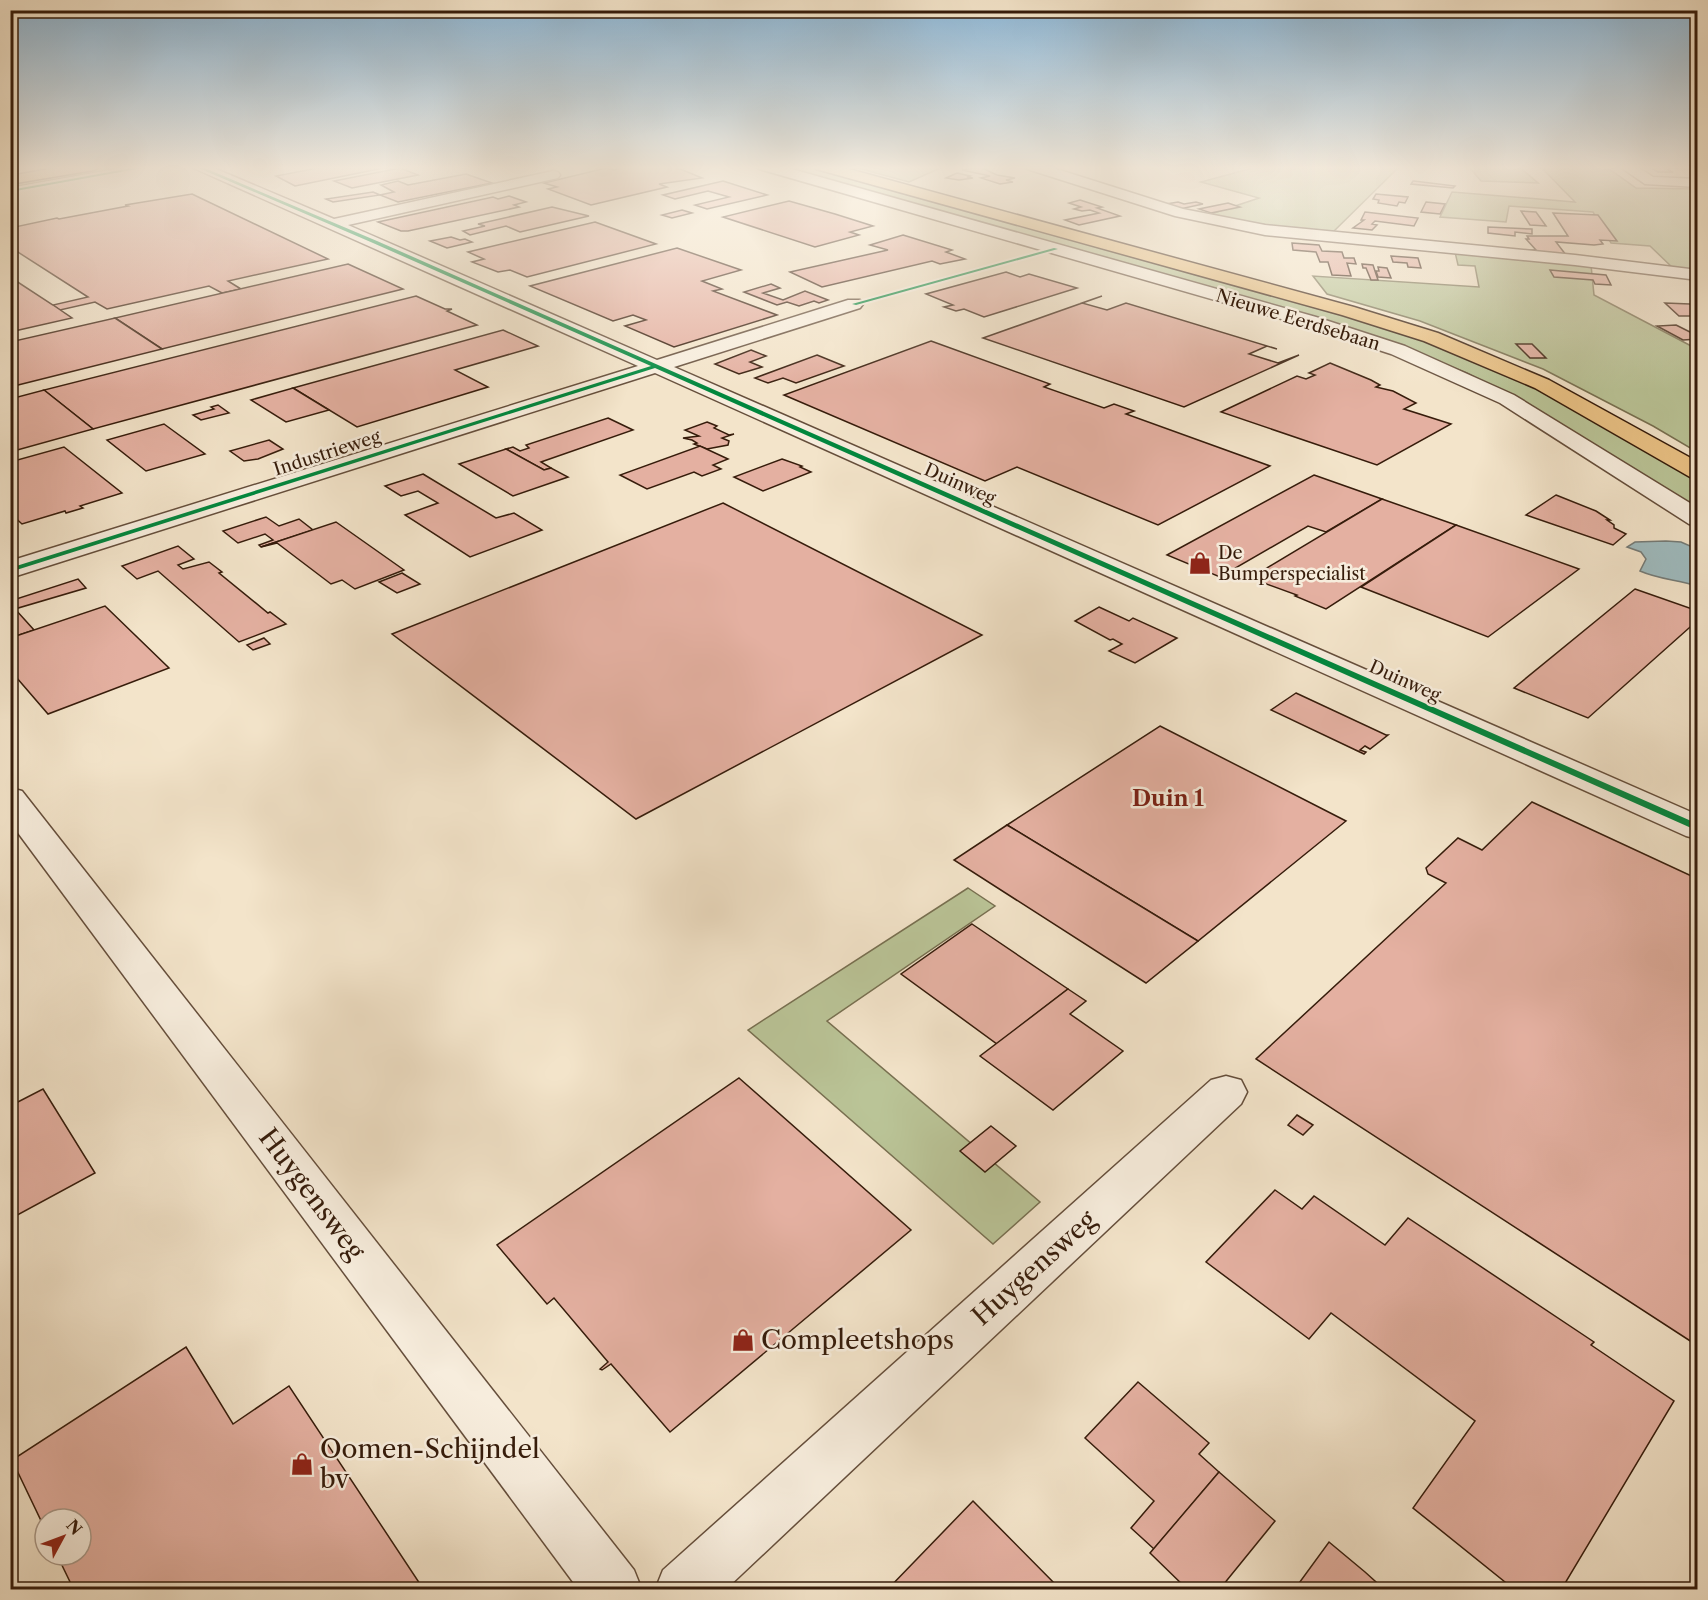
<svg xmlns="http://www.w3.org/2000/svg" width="1708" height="1600" viewBox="0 0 1708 1600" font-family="'Libre Caslon Text',serif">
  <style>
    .green { fill: #bac497; stroke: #787051; stroke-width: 1.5 }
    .water { fill: #9fbcc0; stroke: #757c78; stroke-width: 1.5 }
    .building { fill: #e4b0a1; stroke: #361c0b; stroke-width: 1.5 }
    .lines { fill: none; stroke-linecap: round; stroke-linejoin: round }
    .minor-casing { stroke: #654e3b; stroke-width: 3 }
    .major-casing { stroke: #361c0b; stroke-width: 3 }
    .minor { fill: #f7eddd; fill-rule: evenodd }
    .major { fill: #eac285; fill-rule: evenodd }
    .cycleway-casing { stroke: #f7eddd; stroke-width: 4 }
    .cycleway { fill: #00873e; fill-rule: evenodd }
    .labels { text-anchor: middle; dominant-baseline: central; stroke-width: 5; stroke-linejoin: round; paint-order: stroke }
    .far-street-label { font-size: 18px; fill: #361c0b; stroke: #f7eddd }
    .far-poi-label { font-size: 18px; fill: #361c0b; stroke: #f7eddd; text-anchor: start }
    .neighbourhood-label { font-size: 22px; font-weight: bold; fill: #7a1f14; stroke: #f7eddd }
    .near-street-label { font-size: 26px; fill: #361c0b; stroke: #f7eddd }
    .near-poi-label { font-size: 26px; fill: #361c0b; stroke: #f7eddd; text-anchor: start }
  </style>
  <rect width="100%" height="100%" fill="#f3e4ca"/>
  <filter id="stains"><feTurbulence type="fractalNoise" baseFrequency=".00333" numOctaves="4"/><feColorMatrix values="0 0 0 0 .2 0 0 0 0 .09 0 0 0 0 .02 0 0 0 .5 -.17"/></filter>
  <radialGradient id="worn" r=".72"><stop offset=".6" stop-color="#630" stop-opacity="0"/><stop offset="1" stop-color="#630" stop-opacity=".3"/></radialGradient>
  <g class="green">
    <path d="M133 166 120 168 11 187V183L106 166Z"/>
    <path d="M773 166H810L1344 314 1439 346 1541 390 1697 481V511L1526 403 1467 373 1394 344Z"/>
    <path d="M850 166H945L909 182Z"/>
    <path d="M1260 166H1388L1398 168 1331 234 1205 216 1259 198 1201 182Z"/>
    <path d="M1468 166H1518L1538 183 1481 181Z"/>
    <path d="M1540 166H1605L1636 188 1697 189V272L1674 269 1650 246 1611 243 1593 212 1509 206 1506 222 1440 217 1452 192 1575 202Z"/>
    <path d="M1455 252 1591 265 1594 295 1697 349V452L1653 426 1543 369 1420 321 1327 294 1313 276 1479 287 1475 266 1458 265Z"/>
    <path d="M968 888 995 906 827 1021 1040 1202 993 1244 748 1030Z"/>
  </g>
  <path class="water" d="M1666 541 1681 542 1697 549V586C1678 580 1658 579 1640 571L1646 559 1641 552 1627 547 1635 542Z"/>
  <g class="building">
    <path d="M328 166H393L295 186 276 176Z"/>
    <path d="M626 166H673L702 178 659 184 667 187 591 205 548 189 557 187 544 183 606 168 614 170Z"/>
    <path d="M1648 166H1698V169L1664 168 1673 172H1658Z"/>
    <path d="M980 167 997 175 1015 178 1006 180 1013 182 1000 184 981 178 990 176 962 170Z"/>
    <path d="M400 168 418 175 352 188 334 181Z"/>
    <path d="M957 173 970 176 967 177 973 178 959 180 946 178Z"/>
    <path d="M466 174 492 183 398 202 380 195 394 192 381 185 398 181 408 185Z"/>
    <path d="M723 181 767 195 707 209 695 205 729 197 708 191 675 199 663 195Z"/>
    <path d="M1413 181H1414L1455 186 1453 188 1411 184Z"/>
    <path d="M373 192 380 195 333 202 326 199Z"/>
    <path d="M192 194 328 259 228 281 241 289 222 293 209 286 107 309 95 302 60 310 53 305 88 297 10 247V228L57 218 59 219 128 206 125 205Z"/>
    <path d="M1376 194 1408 197 1405 203 1399 202 1397 206 1378 203 1379 200 1373 199Z"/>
    <path d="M509 196 526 202 514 205 519 207 408 231H401L378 222 493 197 498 199Z"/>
    <path d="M1080 200 1102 207 1097 208 1120 216 1079 225 1065 220 1099 213 1090 210 1082 211 1074 209 1081 207 1069 203Z"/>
    <path d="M789 201 835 214 873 226 850 232 859 235 815 247 723 217Z"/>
    <path d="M1178 202 1184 204 1196 202 1203 204 1180 209 1166 204Z"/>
    <path d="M1426 202 1445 204 1440 214 1421 212Z"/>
    <path d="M1228 203 1240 207 1211 213 1199 209Z"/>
    <path d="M552 207 589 216 520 232 506 226 470 235 463 231 485 226 478 224Z"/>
    <path d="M682 210 692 213 672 218 662 215Z"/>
    <path d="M1521 211 1536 212 1546 226 1530 225Z"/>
    <path d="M1365 212 1418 218 1414 226 1375 221 1372 224 1377 225 1372 230 1353 228 1364 220H1361Z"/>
    <path d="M1553 213 1598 215 1617 241 1600 240 1603 244 1594 245 1556 242 1566 255 1531 253 1529 250H1536L1526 239H1529L1527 236H1568Z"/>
    <path d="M595 222 656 244 527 277 510 270 498 272 472 262 484 259 468 252Z"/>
    <path d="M1488 227 1532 229V234L1515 232V236L1488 233Z"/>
    <path d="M903 235 952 250 946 252 965 259 940 264 932 261 822 287 790 272 888 250 870 245Z"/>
    <path d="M451 237 460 240 465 239 472 242 447 248 430 241Z"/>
    <path d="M1292 243 1319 245 1322 251 1342 252 1344 258H1354L1356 264 1347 263 1351 276 1332 275 1328 262H1320L1316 252 1293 250Z"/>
    <path d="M677 248 741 270 702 281 722 289 713 291 777 315 674 347 625 326 646 320 633 315 613 321 530 286Z"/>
    <path d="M1391 256 1418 258 1421 268 1408 267 1407 263 1393 262Z"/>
    <path d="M348 264 403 289 162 349 115 318Z"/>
    <path d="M1362 264 1373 265 1378 280H1371L1366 268H1363Z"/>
    <path d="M1378 267 1387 268 1391 278 1378 277 1376 271H1379Z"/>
    <path d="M1550 270 1606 275 1611 285 1595 284 1593 280 1554 277Z"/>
    <path d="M1006 272 1020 277 1029 274 1077 288 984 317 964 309 956 311 944 307 953 305 926 294Z"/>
    <path d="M10 277 53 305 72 318 10 332Z"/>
    <path d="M771 284 780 288 763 293 783 300 805 291 828 300 819 303 814 301 799 306 787 302 777 305 744 292Z"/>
    <path d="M416 296 445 309H452L447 311 477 325 93 429 44 390Z"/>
    <path d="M1102 296 1082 303 1107 310 1126 303 1277 349 1267 346 1249 354 1278 363 1299 355 1184 407 983 338Z"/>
    <path d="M1665 303 1690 304 1698 309V316H1679Z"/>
    <path d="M115 318 162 349 10 387V342Z"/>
    <path d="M1676 325 1698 336V339L1683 340 1657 326Z"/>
    <path d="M503 330 538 346 455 370 488 387 357 427 293 388Z"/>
    <path d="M931 341 1050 384 1044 387 1104 408 1114 404 1134 411 1126 414 1270 466 1158 525 1017 467 985 481 784 395Z"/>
    <path d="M1516 344H1532L1546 358H1530Z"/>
    <path d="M751 350 766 356 750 362 762 367 739 374 715 364Z"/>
    <path d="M817 355 844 366 796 383 783 378 768 383 755 378Z"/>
    <path d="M1330 363 1371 380 1380 385 1376 387 1393 391 1416 403 1404 409 1451 424 1377 465 1221 412 1297 376 1306 379 1315 375 1309 373Z"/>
    <path d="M293 388 329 410 286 422 251 400Z"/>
    <path d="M44 390 93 429 10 452V399Z"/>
    <path d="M218 405 229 413 201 420 193 415 214 409 211 407Z"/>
    <path d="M608 418 633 430 541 462 551 468 544 470 506 449 513 447 520 451 529 448 526 445Z"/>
    <path d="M707 422 717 426 714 428 729 435 734 434 722 438 729 441 728 445 707 449 694 444 697 443 692 440 683 438 699 436 685 430Z"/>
    <path d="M164 424 205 454 146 471 107 440Z"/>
    <path d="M269 440 283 449 258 459 244 461 230 451Z"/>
    <path d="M700 446 728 459 713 465 721 469 702 476 694 472 647 489 620 475Z"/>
    <path d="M64 447 122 493 80 506 83 508 66 513 65 511 22 524 10 513V462Z"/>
    <path d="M506 449 544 470 551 468 568 477 513 496 459 464Z"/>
    <path d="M782 459 802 466 800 467 811 472 763 491 734 477Z"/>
    <path d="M423 474 496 518 514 513 542 530 470 557 405 515 438 503 418 491 401 496 385 486Z"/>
    <path d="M1314 475 1382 499 1326 532 1308 526 1220 577 1167 555Z"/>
    <path d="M1556 495 1596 511 1610 520H1607L1614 525V528L1626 534 1613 545 1526 515Z"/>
    <path d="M1382 499 1456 525 1326 609 1295 596 1297 595 1250 578Z"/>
    <path d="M723 503 982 635 636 819 392 634Z"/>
    <path d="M266 517 279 526 299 519 313 530 261 547 259 545 273 540 265 534 238 543 223 531Z"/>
    <path d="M336 522 404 570 355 589 342 580 331 584 277 543 261 547Z"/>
    <path d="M1456 525 1579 569 1488 637 1361 587Z"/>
    <path d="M178 546 194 559 178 565 183 569 209 562 222 572 219 573 268 613 270 612 286 624 239 642 158 571 137 579 122 566Z"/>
    <path d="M402 573 420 584 397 593 379 582Z"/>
    <path d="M78 579 86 588 15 609 34 630 10 638V601Z"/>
    <path d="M1635 589 1698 611V620L1588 718 1514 688Z"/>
    <path d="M105 606 169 668 48 714 10 670V638Z"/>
    <path d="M1099 607 1129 621 1133 618 1177 638 1135 663 1109 651 1122 644 1113 639 1110 640 1075 621Z"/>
    <path d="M264 638 270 644 253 650 247 645Z"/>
    <path d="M1296 693 1386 735H1388L1370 749 1365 746 1360 750 1366 752 1364 754 1271 710Z"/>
    <path d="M1160 726 1346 821 1198 941 1007 825Z"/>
    <path d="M1532 802 1698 879V1346L1256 1059 1446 883 1428 874 1426 868 1458 838 1482 850Z"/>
    <path d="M1007 825 1198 941 1146 983 954 860Z"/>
    <path d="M972 924 1068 989 997 1044 901 974Z"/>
    <path d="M1068 989 1086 1001 1070 1014 1123 1051 1053 1110 980 1056Z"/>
    <path d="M739 1078 911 1230 670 1432 611 1364 602 1370 600 1369 608 1362 554 1298 547 1304 497 1245Z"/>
    <path d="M43 1089 95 1173 10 1219V1106Z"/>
    <path d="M1297 1115 1313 1125 1303 1135 1288 1125Z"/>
    <path d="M991 1126 1016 1146 985 1172 960 1151Z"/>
    <path d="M1275 1190 1302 1209 1314 1196 1385 1245 1408 1218 1594 1342 1591 1345 1674 1401 1561 1590H1515L1413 1508 1475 1421 1331 1313 1309 1339 1206 1262Z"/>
    <path d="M186 1347 233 1424 289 1386 424 1590H74L57 1555H81V1519H45V1529L12 1460Z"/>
    <path d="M1138 1382 1209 1443 1199 1454 1219 1472 1154 1549 1131 1528 1154 1501 1085 1438Z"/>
    <path d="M1219 1472 1275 1521 1219 1590H1188L1150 1553Z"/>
    <path d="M973 1501 1061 1590H887Z"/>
    <path d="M1329 1542 1365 1572 1385 1590H1294Z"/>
  </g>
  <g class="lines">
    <g class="minor-casing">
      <g id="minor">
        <path d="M189 166H209L334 219 553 171 558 172 560 175 558 178 348 225 657 360 848 300H860L863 304 860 308 674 367 1698 815V839L1686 836 655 373 10 578V561L638 366Z"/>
        <path d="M757 166H781L1316 317 1405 346 1514 395 1698 508V526L1689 524 1500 403 1391 354 1302 325 759 169Z"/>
        <path d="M1025 166H1047L1183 209 1265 225 1575 255 1698 270V280L1575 265 1265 235 1175 216 1027 169Z"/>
        <path d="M1619 166H1636L1653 177 1698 179V187L1645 184Z"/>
        <path d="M10 788 22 791 634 1570 642 1590H579L10 822Z"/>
        <path d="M1226 1076 1241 1080 1247 1092 1241 1104 725 1590H655L663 1570 1211 1080Z"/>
      </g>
    </g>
    <g class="major-casing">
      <g id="major">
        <path d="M67 166H101L94 170 10 184V176Z"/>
        <path d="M814 166H838L1354 307 1438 333 1549 380 1698 462V479L1690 477 1535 388 1424 341 1342 315 816 169Z"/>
      </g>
    </g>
    <use href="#minor" class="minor"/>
    <use href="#major" class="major"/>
    <g class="cycleway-casing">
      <g id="cycleway">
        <path d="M143 166H154L10 192V190Z"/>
        <path d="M194 166H200L377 241 1698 824V831L655 368 10 572V568L651 366 373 243Z"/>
        <path d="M1054 248 1058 249 856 305 852 304Z"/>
      </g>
    </g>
    <use href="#cycleway" class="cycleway"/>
  </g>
  <linearGradient id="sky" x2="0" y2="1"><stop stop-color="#8bb7d8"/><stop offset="0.43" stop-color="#faf3e7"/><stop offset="1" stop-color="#faf3e7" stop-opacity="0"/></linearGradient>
  <rect width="1708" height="390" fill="url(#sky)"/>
  <defs>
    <g id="shop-bare" transform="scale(1.8)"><path d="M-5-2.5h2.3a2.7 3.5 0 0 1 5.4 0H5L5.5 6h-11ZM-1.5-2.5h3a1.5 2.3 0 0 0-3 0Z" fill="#8f2418" stroke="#f7eddd" stroke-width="2.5" paint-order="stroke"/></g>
  </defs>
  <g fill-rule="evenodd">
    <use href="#shop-bare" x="1200" y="563"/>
    <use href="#shop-bare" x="743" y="1340"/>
    <use href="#shop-bare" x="302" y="1464"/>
  </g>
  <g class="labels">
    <g class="far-street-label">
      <text transform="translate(1298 320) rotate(17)">Nieuwe Eerdsebaan</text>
      <text transform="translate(327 453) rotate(-18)">Industrieweg</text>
      <text transform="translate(960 484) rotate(24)">Duinweg</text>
      <text transform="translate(1405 681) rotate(24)">Duinweg</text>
    </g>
    <g class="far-poi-label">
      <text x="1218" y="553">De<tspan x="1218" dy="21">Bumperspecialist</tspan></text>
    </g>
    <g class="neighbourhood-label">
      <text x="1168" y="798">Duin 1</text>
    </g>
    <g class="near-street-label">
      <text transform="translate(312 1194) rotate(53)">Huygensweg</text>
      <text transform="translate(1034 1268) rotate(-42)">Huygensweg</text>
    </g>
    <g class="near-poi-label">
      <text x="761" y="1340">Compleetshops</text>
      <text x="320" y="1449">Oomen-Schijndel<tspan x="320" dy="30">bv</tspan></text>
    </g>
  </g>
  <rect width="1708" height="1600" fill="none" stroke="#f3e4ca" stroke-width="36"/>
  <rect x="12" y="12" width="1684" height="1576" fill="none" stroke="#361c0b" stroke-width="3"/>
  <rect x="18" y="18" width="1672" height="1564" fill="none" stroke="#361c0b" stroke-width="1.5"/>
  <g transform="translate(63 1537) rotate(49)"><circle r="28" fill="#f7eddd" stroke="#aa9989" stroke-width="1.5"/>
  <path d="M0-4.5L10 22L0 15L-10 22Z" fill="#8f2418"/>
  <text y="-9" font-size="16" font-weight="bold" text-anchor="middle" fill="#361c0b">N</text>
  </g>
  <rect width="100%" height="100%" filter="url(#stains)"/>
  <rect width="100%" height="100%" fill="url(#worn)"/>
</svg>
